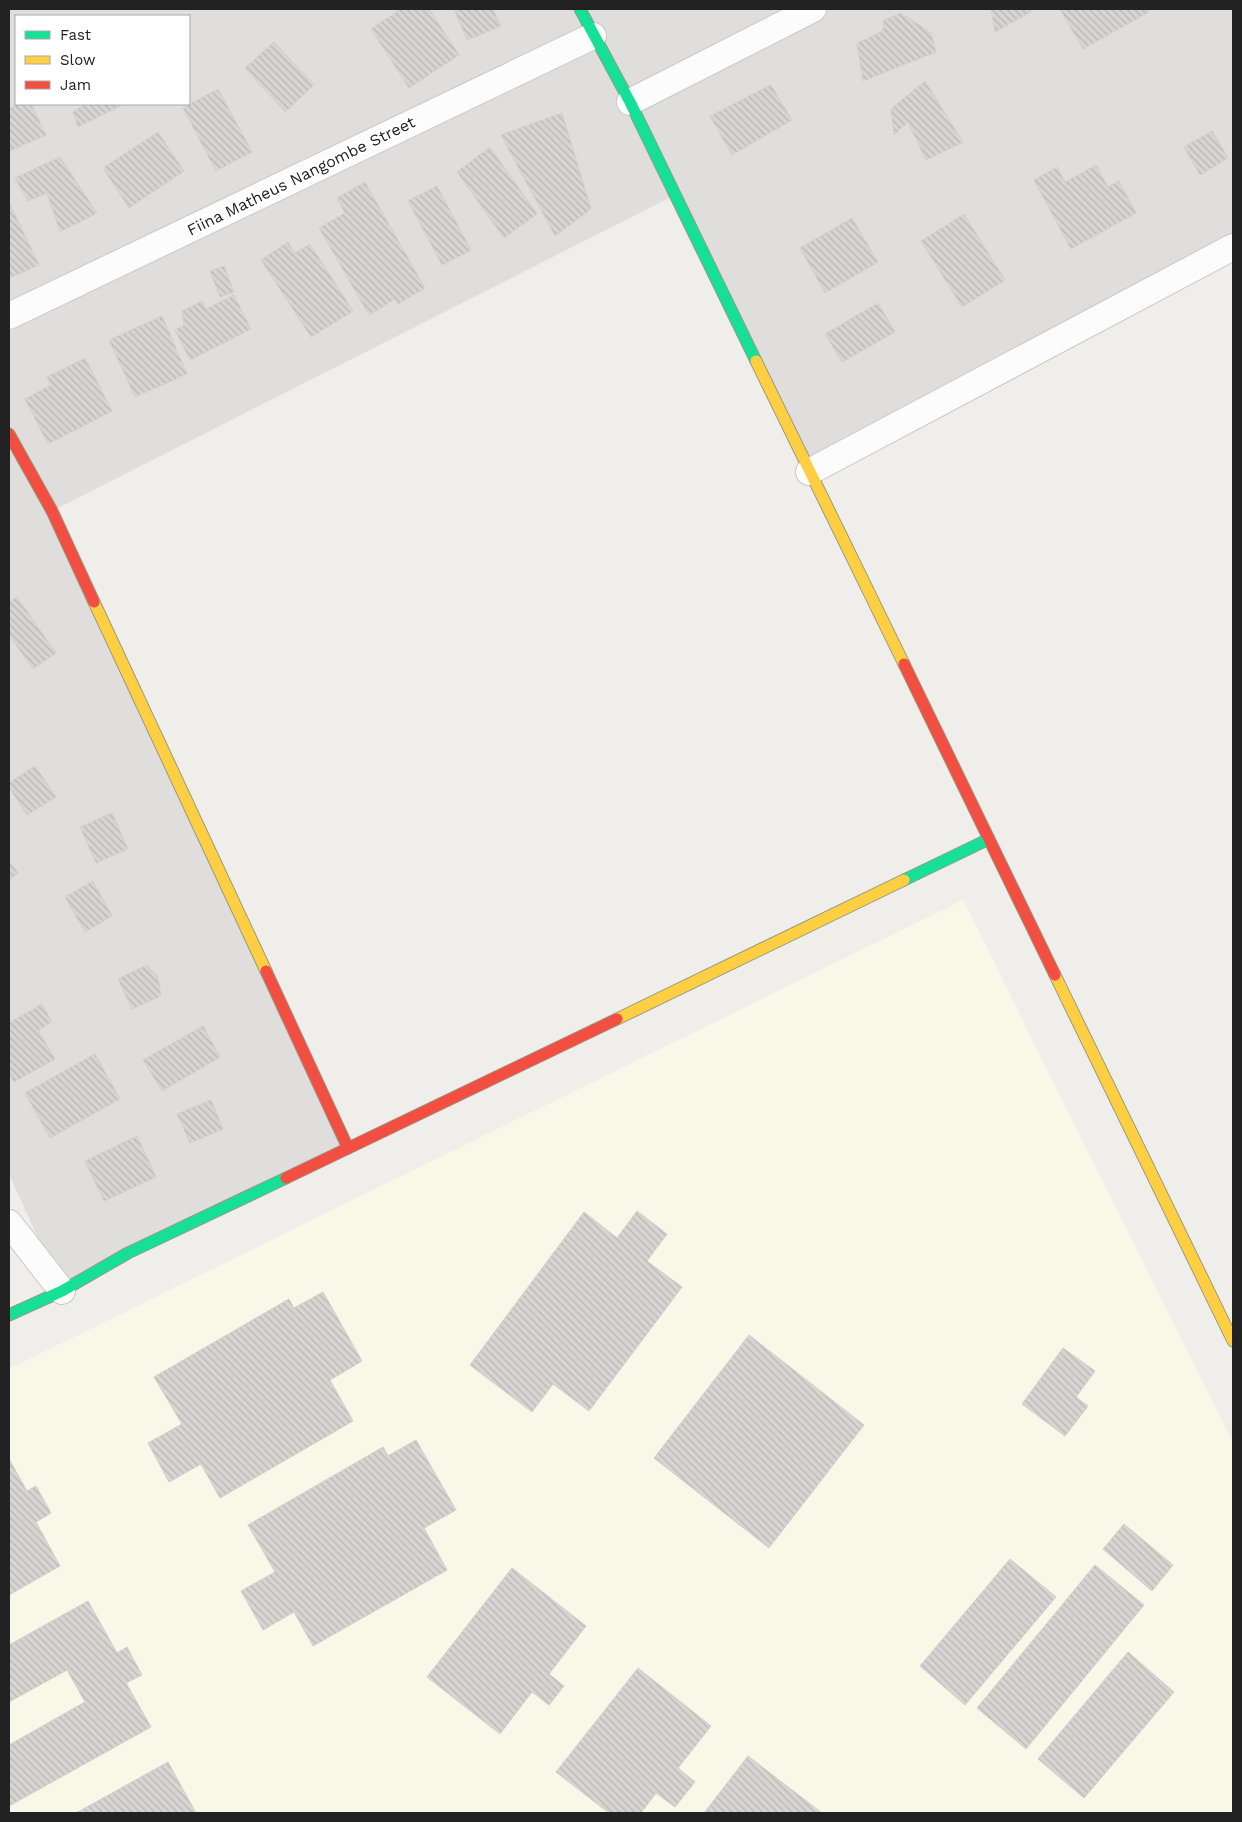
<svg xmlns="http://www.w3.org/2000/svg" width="1242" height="1822" viewBox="0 0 1242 1822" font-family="'Work Sans',sans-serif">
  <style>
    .residential { fill: #dfdedc; fill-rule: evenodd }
    .education { fill: #f8f7e8 }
    .building { fill: url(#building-back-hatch); stroke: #d3d0cc }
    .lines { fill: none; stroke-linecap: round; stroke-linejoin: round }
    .street-casing { stroke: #c9c8c7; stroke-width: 28 }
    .fast-casing { stroke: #999a82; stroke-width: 13 }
    .slow-casing { stroke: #999a82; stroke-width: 13 }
    .jam-casing { stroke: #999a82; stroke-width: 13 }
    .street { stroke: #fdfcfc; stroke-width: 26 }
    .fast { stroke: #16e098; stroke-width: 11 }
    .slow { stroke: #ffcf43; stroke-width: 11 }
    .jam { stroke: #f24e42; stroke-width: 11 }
    .labels { text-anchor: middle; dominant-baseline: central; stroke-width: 4.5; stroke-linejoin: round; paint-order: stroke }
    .street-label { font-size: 16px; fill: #222; stroke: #fff }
  </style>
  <defs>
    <pattern id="building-back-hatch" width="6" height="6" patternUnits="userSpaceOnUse" patternTransform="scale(1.25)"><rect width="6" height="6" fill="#d7d4d2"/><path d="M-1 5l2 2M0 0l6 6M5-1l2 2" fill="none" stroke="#b8b6b4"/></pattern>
  </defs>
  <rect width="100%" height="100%" fill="#f0eeeb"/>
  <path class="residential" d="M9 9H1233V251L809 472 675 195 52 511 348 1148 62 1291 9 1174ZM16 16H189V104H16Z"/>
  <path class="education" d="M963 900 1233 1443V1813H9V1369Z"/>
  <g class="building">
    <path d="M401 9H429L459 55 409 88 371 29Z"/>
    <path d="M454 9H493L501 26 467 40Z"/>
    <path d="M991 9H1030L1031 12 995 32Z"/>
    <path d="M1060 9H1148L1149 12 1083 49Z"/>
    <path d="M901 13 931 33 936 52 863 81 857 43 883 31 884 20Z"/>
    <path d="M274 42 314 85 285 112 245 68Z"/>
    <path d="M925 81 963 142 926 160 908 122 894 135 891 109Z"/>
    <path d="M771 85 792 120 732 155 710 116Z"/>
    <path d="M218 89 252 152 216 171 183 108Z"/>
    <path d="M18 104H31L46 135 10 151 9 109Z"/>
    <path d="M86 104H124L78 127 73 112Z"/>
    <path d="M562 113 591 209 555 236 501 135Z"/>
    <path d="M1212 131 1228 158 1200 175 1184 147Z"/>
    <path d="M158 132 184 171 129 208 103 168Z"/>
    <path d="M490 147 537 214 504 238 457 172Z"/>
    <path d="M60 157 97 213 60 232 47 193 28 201 15 178Z"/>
    <path d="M1096 165 1108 187 1119 181 1136 213 1071 249 1034 180 1057 167 1065 182Z"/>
    <path d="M365 182 425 288 398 304 395 299 369 315 319 228 345 213 337 198Z"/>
    <path d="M437 186 471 250 442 265 408 201Z"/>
    <path d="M9 202 39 265 9 278Z"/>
    <path d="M964 214 1005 280 962 307 921 241Z"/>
    <path d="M852 218 878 262 825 293 800 248Z"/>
    <path d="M288 242 295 253 310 244 353 311 311 337 261 260Z"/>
    <path d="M224 266 234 292 220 297 210 271Z"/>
    <path d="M234 295 251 329 190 360 175 330 184 325 182 311 202 301 206 309Z"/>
    <path d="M878 303 895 332 842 362 825 334Z"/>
    <path d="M162 316 187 374 135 397 109 340Z"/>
    <path d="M85 358 112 411 48 444 25 399 51 385 47 377Z"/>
    <path d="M17 597 56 653 33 669 9 635V602Z"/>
    <path d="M35 766 56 797 27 815 9 787V783Z"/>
    <path d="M112 813 128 849 96 863 80 827Z"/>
    <path d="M9 861 18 873 9 880Z"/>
    <path d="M93 881 112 916 85 932 65 897Z"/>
    <path d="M147 965 158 977 161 996 132 1009 118 979Z"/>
    <path d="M42 1004 52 1022 38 1030 55 1059 14 1082 9 1073V1023Z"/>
    <path d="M203 1026 220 1057 162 1091 143 1060Z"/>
    <path d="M95 1054 120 1099 50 1138 25 1093Z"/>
    <path d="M211 1100 223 1129 190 1143 177 1114Z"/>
    <path d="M137 1136 156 1177 104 1201 85 1161Z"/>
    <path d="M637 1211 667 1234 647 1261 682 1287 589 1411 553 1384 532 1412 470 1365 584 1212 617 1238Z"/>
    <path d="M323 1292 362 1361 330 1380 353 1421 220 1498 201 1464 169 1482 148 1443 182 1424 154 1377 289 1299 294 1308Z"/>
    <path d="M749 1335 864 1425 769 1548 654 1458Z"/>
    <path d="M1063 1348 1095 1371 1076 1397 1088 1406 1065 1436 1022 1404Z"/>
    <path d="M416 1440 456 1510 424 1528 447 1570 313 1646 294 1612 263 1630 241 1591 275 1572 248 1525 383 1447 388 1456Z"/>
    <path d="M9 1459 27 1491 36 1486 51 1513 36 1522 60 1566 9 1595Z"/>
    <path d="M1124 1524 1173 1565 1152 1591 1103 1549Z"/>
    <path d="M1010 1559 1056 1597 965 1705 920 1666Z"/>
    <path d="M1095 1565 1144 1605 1026 1749 977 1708Z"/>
    <path d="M512 1568 586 1626 549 1674 564 1686 549 1705 532 1692 500 1734 427 1677Z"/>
    <path d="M88 1601 117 1653 127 1647 142 1675 126 1683 151 1727 9 1806V1745L85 1702 67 1670 9 1702V1645Z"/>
    <path d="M1128 1652 1174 1692 1084 1798 1038 1759Z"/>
    <path d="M638 1668 711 1726 678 1768 695 1782 675 1807 656 1793 641 1813H609L556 1772Z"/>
    <path d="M748 1756 822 1813H704Z"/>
    <path d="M168 1762 196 1813H76Z"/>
  </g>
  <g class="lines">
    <g class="street-casing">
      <g id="street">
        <path d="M630 102 813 9"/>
        <path d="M9 316 593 36"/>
        <path d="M809 472 1233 247"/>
        <path d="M9 1223 62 1291"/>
      </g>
    </g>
    <g class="fast-casing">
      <g id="fast">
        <path d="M580 9 630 102 756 361"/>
        <path d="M904 880 989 839"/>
        <path d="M9 1315 62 1291 128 1253 286 1178"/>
      </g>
    </g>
    <g class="slow-casing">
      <g id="slow">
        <path d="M756 361 904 664"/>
        <path d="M94 602 266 971"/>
        <path d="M1055 975 1233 1341"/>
        <path d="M617 1019 904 880"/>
      </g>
    </g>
    <g class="jam-casing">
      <g id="jam">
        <path d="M9 434 52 511 94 602"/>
        <path d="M904 664 1055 975"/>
        <path d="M266 971 348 1148"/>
        <path d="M286 1178 617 1019"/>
      </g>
    </g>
    <use href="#street" class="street"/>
    <use href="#fast" class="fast"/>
    <use href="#slow" class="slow"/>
    <use href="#jam" class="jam"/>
  </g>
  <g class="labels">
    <g class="street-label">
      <text transform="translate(301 176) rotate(-26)">Fiina Matheus Nangombe Street</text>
    </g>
  </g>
  <rect width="1242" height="1822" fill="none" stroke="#222222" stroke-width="20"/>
  <rect x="15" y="15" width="175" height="90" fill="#ffffff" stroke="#a7a7a7"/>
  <rect x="25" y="31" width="25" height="8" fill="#16e098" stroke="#a7a7a7"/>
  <text x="60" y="40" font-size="15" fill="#222222">Fast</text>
  <rect x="25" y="56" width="25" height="8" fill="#ffcf43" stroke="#a7a7a7"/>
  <text x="60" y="65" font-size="15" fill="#222222">Slow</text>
  <rect x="25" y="81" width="25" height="8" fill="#f24e42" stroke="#a7a7a7"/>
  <text x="60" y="90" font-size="15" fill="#222222">Jam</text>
</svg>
